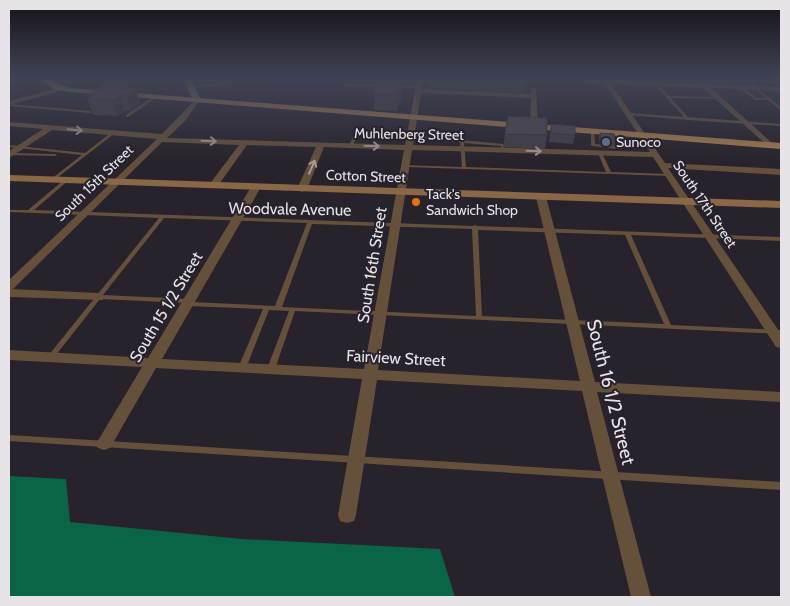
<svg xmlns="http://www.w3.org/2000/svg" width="790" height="606" viewBox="0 0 790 606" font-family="Cabin,sans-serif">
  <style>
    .green { fill: #1c4b37 }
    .forest { fill: #0b6445 }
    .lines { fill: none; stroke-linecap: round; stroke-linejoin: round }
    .lane { fill: #65503c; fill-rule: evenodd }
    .street { fill: #65503c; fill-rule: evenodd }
    .secondary { fill: #896747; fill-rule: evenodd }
    .primary { fill: #a47a50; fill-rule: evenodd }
    .wall { fill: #423d46 }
    .shaded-wall { fill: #363239 }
    .building { fill: #4d4751; stroke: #363239 }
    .oneway { stroke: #a69a92 }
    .service-dot { fill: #5c6f8a; stroke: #27222b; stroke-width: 2 }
    .food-dot { fill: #e8710a; stroke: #27222b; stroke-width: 2 }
    .labels { text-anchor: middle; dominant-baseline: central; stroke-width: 4; stroke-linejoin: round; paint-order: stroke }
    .far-street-label { font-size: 14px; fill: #e7e3e9; stroke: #27222b }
    .far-poi-label { font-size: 14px; fill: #e7e3e9; stroke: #27222b; text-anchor: start }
    .street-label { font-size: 16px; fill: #e7e3e9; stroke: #27222b }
    .near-street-label { font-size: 19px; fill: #e7e3e9; stroke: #27222b }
  </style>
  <rect width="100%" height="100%" fill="#27222b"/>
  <path class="green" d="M431 79 524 81 521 92H518L430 88Z"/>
  <path class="forest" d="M9 476 66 479 70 522 242 539 440 549 455 597H9Z"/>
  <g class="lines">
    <g class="lane">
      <path d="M745 79H748L758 87V89L781 107V110L768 100H755L739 88V86H741L757 98H765Z"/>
      <path d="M239 81H260L262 82 260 83H239L191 88 189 87Z"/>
      <path d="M655 83H657L669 96 718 97 720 98 718 99 671 98 688 117 781 124V126L688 120 628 115 627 114 629 113 684 117 655 85Z"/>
      <path d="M343 84 382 85 384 86 382 87 342 86Z"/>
      <path d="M395 86H419L421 87 419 88H394Z"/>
      <path d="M154 96 157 97 128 117H126V115Z"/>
      <path d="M9 104 90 111 92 112 90 113 9 106Z"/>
      <path d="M591 130 594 131 595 144 618 146 615 133 617 132 619 133 620 139 648 142 650 143 648 144 621 141 622 147 618 149 593 146 591 145Z"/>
      <path d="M112 132 115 133 53 181 51 180V179L82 155 9 147V145L85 153Z"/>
      <path d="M355 133 417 136 503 144 505 145 504 150 502 151 500 150 501 146 464 143 466 167 606 172 598 153 600 152 602 153 611 172 670 174 672 175 670 176 405 167H403V165L462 167 460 142 417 138 357 135 353 146 350 147 349 146Z"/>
      <path d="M10 153 55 154 57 155 55 156 11 155 9 154Z"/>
      <path d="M65 179 69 180 34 210 473 226 475 225 477 226 781 237V241L631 235 671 325 781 330V334L295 311 275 369 274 371H268L267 369 289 311 269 310 246 368 245 370H239L238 368 263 309 187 306 185 305 184 304 185 303 100 299 52 360H48L46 358 48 356 159 218 9 212V210H28ZM164 218 307 223 275 306 191 302 192 301 191 300 189 299 103 295ZM312 224 472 229 476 316 282 307ZM478 230 625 235 664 324 482 316Z"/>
      <path d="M9 435 781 482V490L9 441Z"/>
    </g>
    <g class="street">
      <path d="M417 79H423L422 89 531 94 532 88H536L538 127 534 129 530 127 531 98 421 93 413 145 650 152 605 84 536 79H608L700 84 703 82 707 84 781 87V91L711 88 772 143 773 145 769 147 703 88 611 84 665 163 781 169V175L668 168 781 334V348L776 347 653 157 412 150 378 370 580 381 536 197 541 194 546 197 595 382 781 392V402L597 392 651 597H631L582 391 377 380 356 515 354 521 347 523 340 521 338 515 362 379 156 368 110 448 104 450 98 448 96 444 142 367 9 360V350L148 358 251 187 256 184 261 187 162 359 364 369 404 150 324 147 307 189 302 192 297 189 316 147 247 145 217 187 214 188 209 185 239 145 162 142 13 289H10L99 293 105 297 103 300 9 297V280L157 139 52 130 9 158V151L43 129 9 126V122L162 134 197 98 199 99V101L185 121 167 138 405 145Z"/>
      <path d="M62 87 64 88V90L9 105V101Z"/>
    </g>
    <g class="secondary">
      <path d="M183 79H191L201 100 200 102H194Z"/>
      <path d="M9 175 781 201V208L9 181Z"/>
    </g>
    <path class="primary" d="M41 79C51 79 59 85 70 88L781 143V149L70 92 53 89Z"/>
  </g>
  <g class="wall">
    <path d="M402 81V96L401 102H399L397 111 374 110V85Z"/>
    <path d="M129 89H136L140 105 131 111H124L117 116 93 115 88 99 90 98 89 94Z"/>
    <path d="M551 124 575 135 573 144 549 142Z"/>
    <path d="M600 133 615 143 614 147 600 146 599 138Z"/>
    <path d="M505 134 547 135 545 149 503 147Z"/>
  </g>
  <g class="shaded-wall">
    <path d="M402 81V96L401 102V86Z"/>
    <path d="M128 85 130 93 136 89 140 105 131 111 127 95 122 88Z"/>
    <path d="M399 86V102L397 111V95Z"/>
    <path d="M120 95 124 111 117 116 112 100Z"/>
  </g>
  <g class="building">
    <path d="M376 81H402L401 86H399L397 95 374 94 377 85H374Z"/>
    <path d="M105 84 128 85 122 88 136 89 127 95H120L112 100 88 99 96 94H89Z"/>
    <path d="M508 116 547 118V135L505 134Z"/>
    <path d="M551 124 575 126V135L551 133Z"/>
    <path d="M600 133 614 134 615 143 601 142Z"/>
  </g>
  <defs><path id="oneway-shaft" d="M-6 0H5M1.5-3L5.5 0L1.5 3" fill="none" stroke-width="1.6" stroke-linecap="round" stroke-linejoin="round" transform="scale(1.25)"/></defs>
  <g class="oneway">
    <use href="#oneway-shaft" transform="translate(75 130) rotate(5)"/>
    <use href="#oneway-shaft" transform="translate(209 141) rotate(2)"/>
    <use href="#oneway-shaft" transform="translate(372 146) rotate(2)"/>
    <use href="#oneway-shaft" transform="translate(534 151) rotate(2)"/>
    <use href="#oneway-shaft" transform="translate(312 167) rotate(-66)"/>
  </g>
  <linearGradient id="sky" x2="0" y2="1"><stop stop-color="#151318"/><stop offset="0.48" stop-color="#414455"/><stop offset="1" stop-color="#414455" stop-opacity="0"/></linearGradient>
  <rect width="790" height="164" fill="url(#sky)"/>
  <circle class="service-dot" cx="606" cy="142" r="5"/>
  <circle class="food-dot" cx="416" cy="202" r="5"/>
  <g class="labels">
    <g class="far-street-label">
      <text transform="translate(409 134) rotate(1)">Muhlenberg Street</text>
      <text transform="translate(366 176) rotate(2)">Cotton Street</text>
      <text transform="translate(94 183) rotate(-44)">South 15th Street</text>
      <text transform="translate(705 204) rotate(56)">South 17th Street</text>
    </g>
    <g class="far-poi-label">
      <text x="616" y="142">Sunoco</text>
      <text x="426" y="194">Tack's<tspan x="426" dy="16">Sandwich Shop</tspan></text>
    </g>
    <g class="street-label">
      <text transform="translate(290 209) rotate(1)">Woodvale Avenue</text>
      <text transform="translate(372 265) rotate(-81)">South 16th Street</text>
      <text transform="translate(166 307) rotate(-59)">South 15 1/2 Street</text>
      <text transform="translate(396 358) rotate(3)">Fairview Street</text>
    </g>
    <g class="near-street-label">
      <text transform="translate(611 392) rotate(76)">South 16 1/2 Street</text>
    </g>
  </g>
  <rect width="790" height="606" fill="none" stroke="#e7e3e9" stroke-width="20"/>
</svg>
